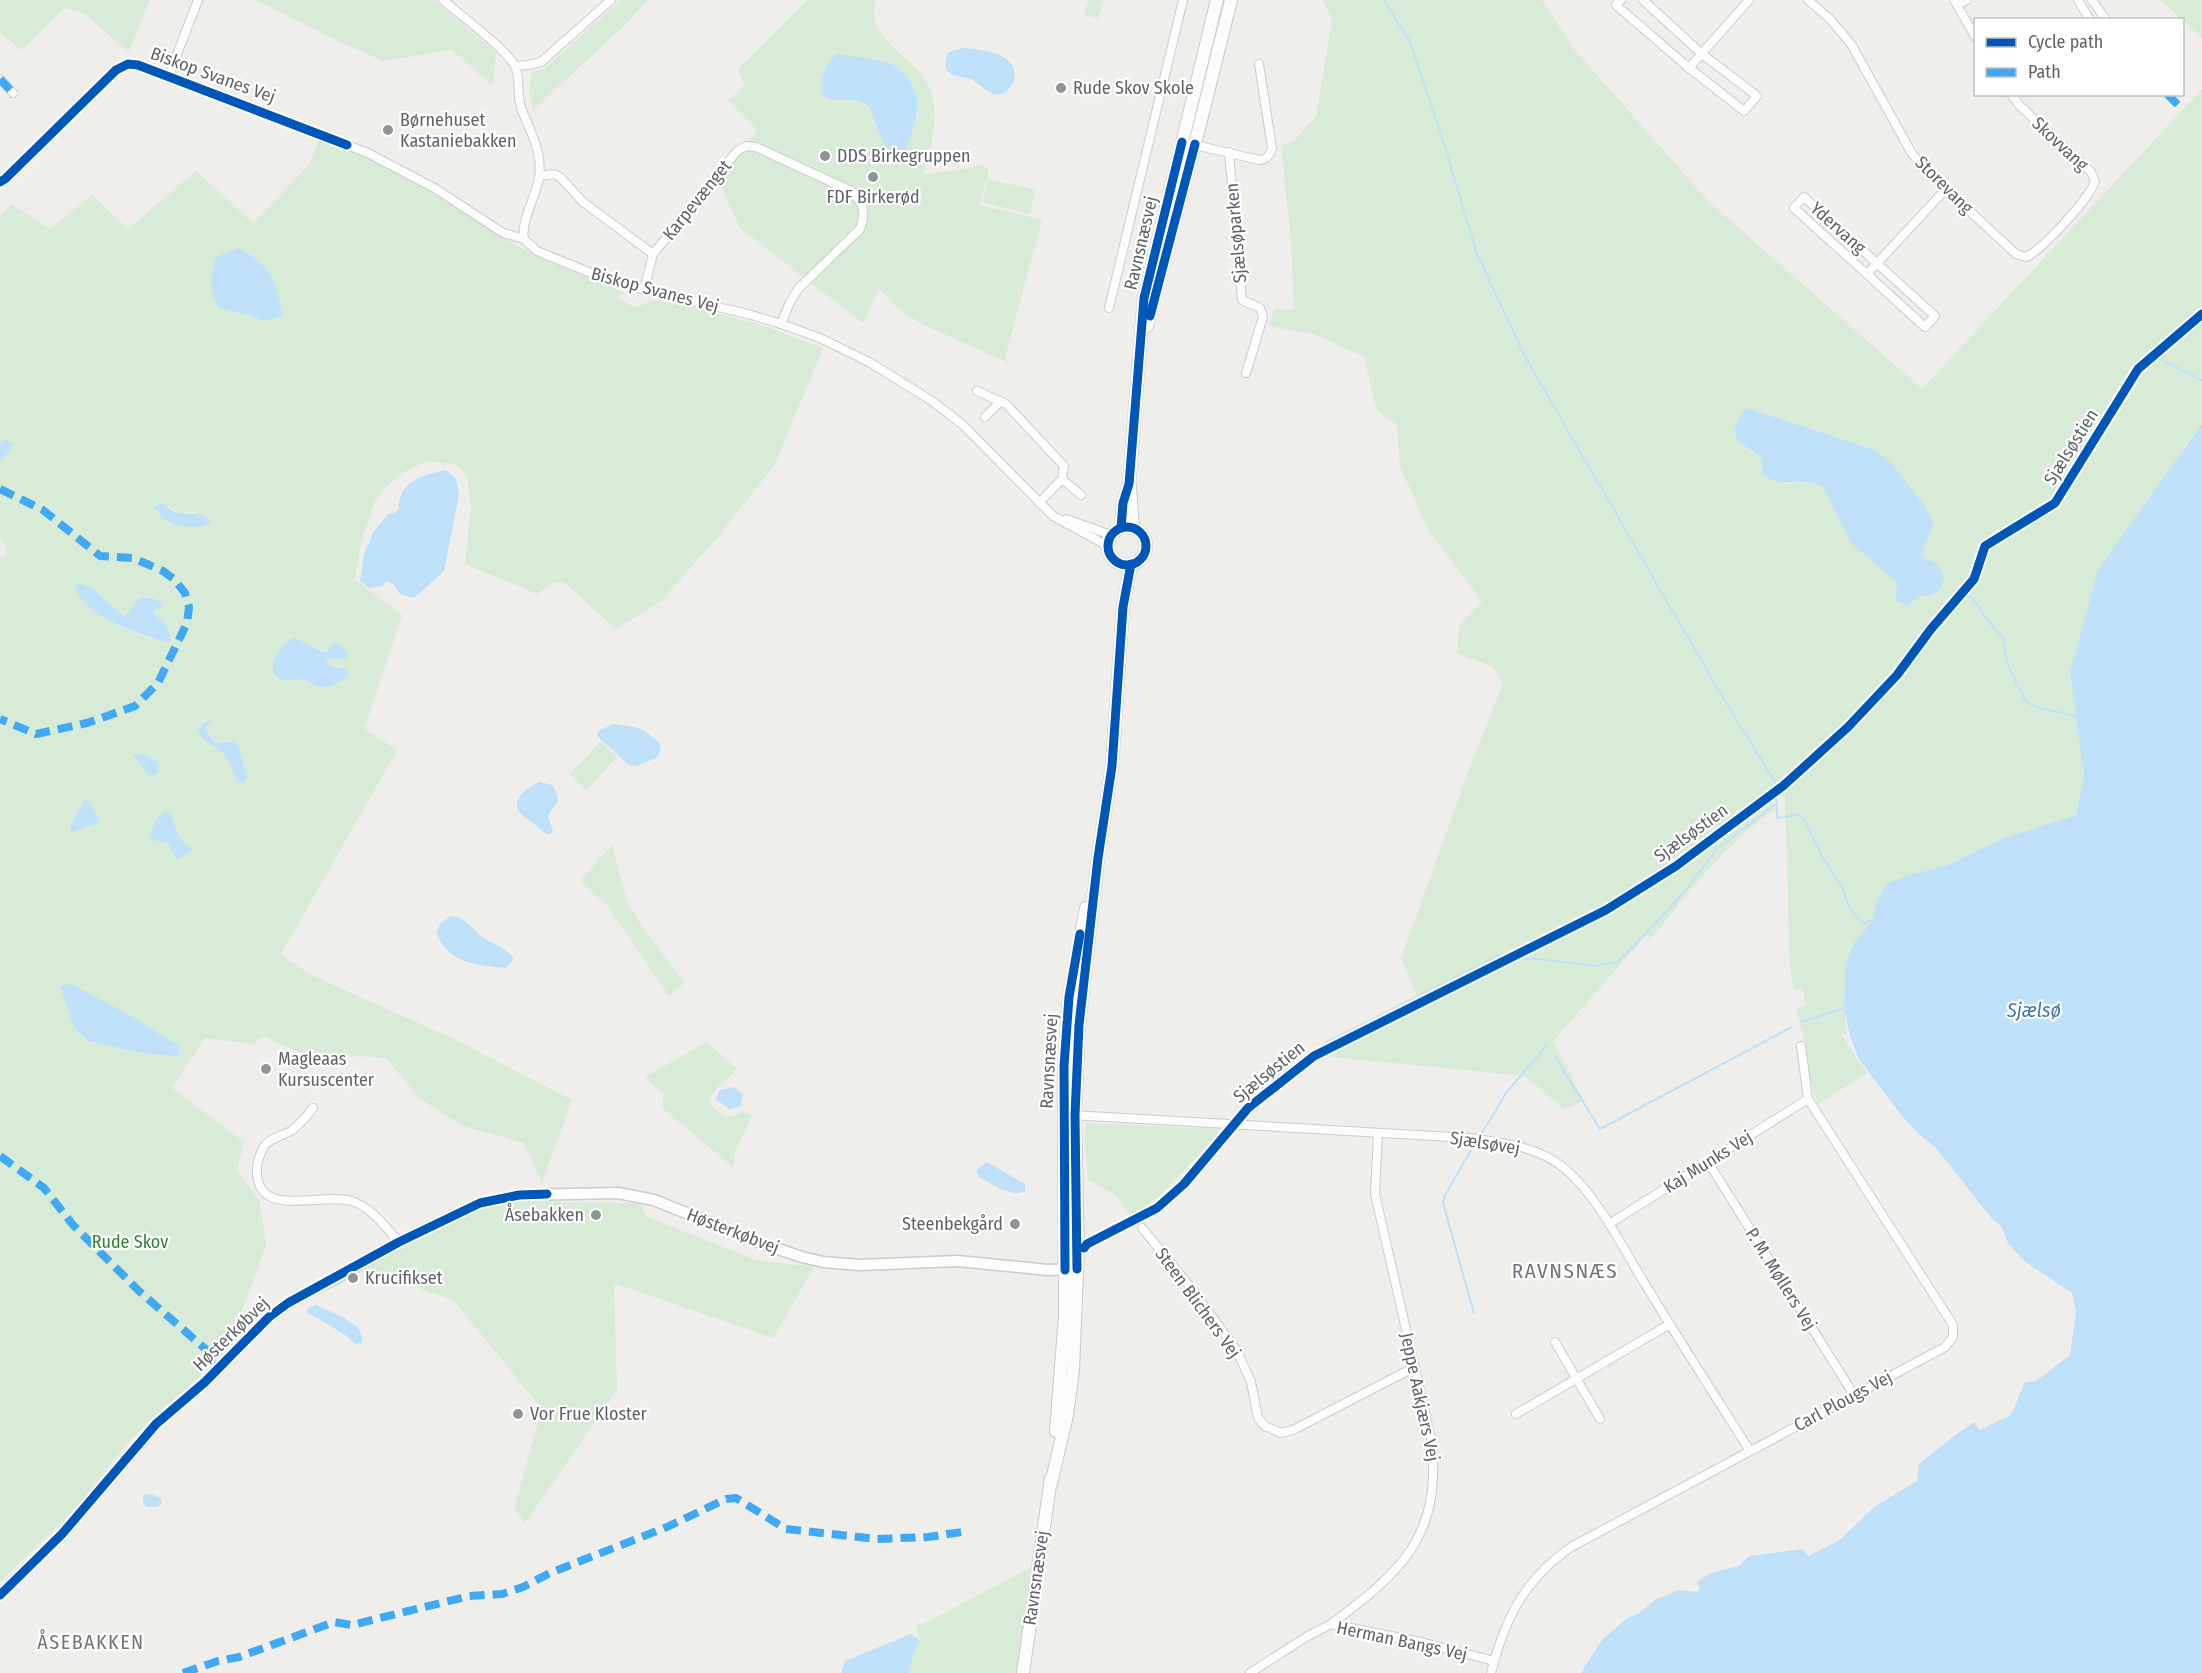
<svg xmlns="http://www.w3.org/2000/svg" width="2202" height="1673" viewBox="0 0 2202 1673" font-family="'Fira Sans Condensed',sans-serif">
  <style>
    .green { fill: #d8ebd6; fill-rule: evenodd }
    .water { fill: #bfe0f9 }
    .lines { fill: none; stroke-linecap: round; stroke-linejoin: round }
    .stream { stroke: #bfe0f9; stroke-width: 2 }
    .minor-casing { stroke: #cbcccc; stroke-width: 10 }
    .tertiary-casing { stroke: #cbcccc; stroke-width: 13 }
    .secondary-casing { stroke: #cacacb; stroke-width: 14 }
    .minor { stroke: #fdfcfc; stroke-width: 8 }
    .tertiary { stroke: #fdfcfc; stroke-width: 10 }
    .secondary { stroke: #fdfcfc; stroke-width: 12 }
    .quiet { stroke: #3fa9f5; stroke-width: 8; stroke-dasharray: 15 8; stroke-linecap: butt }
    .cycleway-casing { stroke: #fff; stroke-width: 13 }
    .cycleway { stroke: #0057b8; stroke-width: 9 }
    .poi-dot { fill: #919496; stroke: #fff; stroke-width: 2 }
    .labels { text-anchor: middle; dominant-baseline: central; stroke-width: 4.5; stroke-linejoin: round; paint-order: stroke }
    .street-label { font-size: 18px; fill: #5f6368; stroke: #fff }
    .poi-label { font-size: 18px; fill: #5f6368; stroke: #fff; text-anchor: start }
    .park-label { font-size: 18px; fill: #348238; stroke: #fff }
    .water-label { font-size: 20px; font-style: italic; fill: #4174aa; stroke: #fff }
    .neighbourhood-label { font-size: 20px; letter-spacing: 1.5px; fill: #70757a; stroke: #fff }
    .quarter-label { font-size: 21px; letter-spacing: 1.5px; fill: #70757a; stroke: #fff }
  </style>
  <rect width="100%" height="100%" fill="#efeeea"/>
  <g class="green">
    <path d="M0 0H150L128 52 84 13 64 8 21 50 0 32Z"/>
    <path d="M255 0H434L496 53 493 86 452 50 384 61 353 48Z"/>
    <path d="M621 0H648L628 22 533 110 529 92 532 72 544 69Z"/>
    <path d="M807 0H876C863 42 920 57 931 92 940 121 930 146 923 175L965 169 981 164 989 170 980 205 1042 220 1005 358 1009 363 922 324 898 309 879 288 863 323 741 229 719 183 757 130 728 101 745 85 738 69ZM852 100 918 101 879 135C873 116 874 105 852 100Z"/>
    <path d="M1088 0H1103L1098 18 1084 15Z"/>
    <path d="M1323 0H1542L1573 48 1708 201 1922 389 2202 89V424L2185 446 2070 673 2084 776 2076 815 2005 838 1948 865 1906 876 1877 899 1873 920 1854 943 1845 965 1844 1008 1847 1035 1840 1032C1848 1047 1858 1059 1867 1073L1818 1104 1810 1080 1806 1045 1796 1009 1806 1005 1802 988 1794 990 1790 969 1785 796 1772 800 1775 809C1724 845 1689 892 1650 940L1646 935 1553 1041 1584 1101 1564 1109 1525 1076 1320 1056 1422 1006 1401 959 1470 767 1503 683 1492 666 1457 654 1459 626 1482 601 1428 529 1400 466 1397 425 1377 411 1364 357 1314 334 1269 326 1274 309 1294 310 1291 241 1281 146 1294 141 1316 116 1332 20ZM1747 449 1934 523 1923 549 1924 558 1936 563 1944 576 1941 589 1929 596H1919L1897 583 1851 543 1823 487 1804 482 1785 484 1762 473V458Z"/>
    <path d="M2161 0H2202V38Z"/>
    <path d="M320 137 375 161 435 195 508 241 545 260 625 293 617 297 635 308 654 300 684 305 765 326 823 348 775 464 717 538 661 601 616 629 564 582 552 583 537 594 465 564 471 507 467 476 456 465 428 461 409 469 390 483 375 501 361 542 355 580 402 615 364 729 397 750 281 954 311 975 454 1039 572 1100 542 1183 524 1143 463 1126 419 1098 386 1058 298 1052 264 1036 253 1044 205 1038 172 1088 244 1142 237 1170 260 1201 266 1246 225 1354 151 1419 127 1444 76 1508 0 1582V556L5 558 7 548 0 538V463L8 453 6 439 0 445V216L12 204 50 229 92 195 128 229 196 171 253 223 310 164ZM162 503 180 513 196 512 186 527ZM92 588 123 616 129 613 154 611 155 615 164 621 152 639 127 630 108 619ZM335 643 344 660 334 657 328 658 326 661 331 667 311 685 305 679 312 645 326 652ZM212 719 205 729 218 743 227 741 239 747 247 778 236 780C233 771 230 760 223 753 213 743 206 743 198 728L202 724ZM78 809 91 826 80 827 72 833 71 825ZM171 814C176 828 178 842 192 849L161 840 150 839ZM71 984 159 1033 177 1057 136 1052 88 1041Z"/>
    <path d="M988 179 1035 190 1030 214 983 202Z"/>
    <path d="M600 742 617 757 586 790 570 774Z"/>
    <path d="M612 845 627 902 641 925 684 983 669 996 607 905 580 881Z"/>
    <path d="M707 1042 737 1069C727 1080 714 1087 709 1100L714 1108 724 1116H734L742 1112 752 1115 735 1153 733 1167 661 1107 664 1094 645 1077Z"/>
    <path d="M1086 1123 1218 1129 1217 1135 1159 1197 1131 1216 1117 1196 1088 1180 1085 1136Z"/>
    <path d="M495 1201 640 1203 647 1217 755 1260 814 1267 773 1338 614 1283 617 1390 525 1523 514 1509 542 1409 454 1301 365 1268Z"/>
    <path d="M1030 1568 1017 1673H909L914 1652 920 1641 916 1626 935 1618Z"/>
  </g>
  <g class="water">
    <path d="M961 48C979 49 1020 52 1014 80 1012 86 1007 92 1002 94 991 98 981 85 973 80 966 76 954 78 947 71 943 66 946 59 948 53Z"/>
    <path d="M837 54C852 57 880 59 893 65 898 67 903 73 907 77 926 101 914 127 905 152L896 156C889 150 883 143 879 134 875 124 874 110 865 104 851 96 840 104 823 96 819 80 824 65 837 54Z"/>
    <path d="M239 248C272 268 275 278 283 315L264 321 252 316 219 308C208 287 210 280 216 257Z"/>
    <path d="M1746 408 1875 450 1893 465 1923 504 1934 523 1923 549 1924 558 1936 563 1944 576 1941 589 1929 596H1919L1907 606 1896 601 1897 583 1851 543 1823 487C1817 485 1810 482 1803 482 1786 481 1777 487 1762 473V458L1737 440 1734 428Z"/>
    <path d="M2202 424V1673H1581L1601 1641 1627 1618 1638 1614 1655 1600 1679 1590 1697 1592 1700 1590 1697 1582 1711 1573 1739 1566 1749 1556 1802 1549 1808 1556 1840 1540 1874 1507 1917 1481 1919 1464 1954 1436 1974 1422 1979 1430 2011 1415 2025 1382 2036 1381 2070 1355 2076 1312 2072 1293 2024 1261 2008 1243 2001 1226 1992 1219 1937 1149 1919 1134 1902 1116 1859 1059 1850 1036 1844 1008 1845 965 1854 943 1873 920 1877 899 1888 883 1906 876 1948 865 2004 838 2076 815 2084 776 2070 673 2098 570Z"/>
    <path d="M6 439 13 444 8 453 0 463V445Z"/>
    <path d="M446 470 456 479 459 495 444 571 414 598 400 594 393 584 386 581 382 586 369 588 360 581 364 554 373 533 388 514 394 513 399 509C397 481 424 475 446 470Z"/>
    <path d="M162 503C167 507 173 512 179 513 193 515 201 511 211 522 199 531 176 527 164 519 161 516 157 511 154 508L158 504Z"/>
    <path d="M80 583 92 588 123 616 129 613 139 598C148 598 158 597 163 606L154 611 155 615 164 621 171 636 168 642C143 637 77 613 75 584Z"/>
    <path d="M295 638 322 651 326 652 335 642C343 647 349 650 348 660L328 658 326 661 331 667 346 669 349 675C336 687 319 693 305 679 298 679 288 682 281 679 261 670 282 642 295 638Z"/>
    <path d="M213 719 205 729 214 740 219 743 233 741 239 747 247 778 242 783 236 780C233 771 230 760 223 753 214 744 200 742 198 728L202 724Z"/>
    <path d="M613 724 634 727 643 730 659 742 661 750 656 758 636 766 629 765 597 736 599 731Z"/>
    <path d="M133 754C146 756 163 756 157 774L150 776 147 774Z"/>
    <path d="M540 782 552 785C564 804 554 802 548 817L553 831C552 832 551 834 549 834 545 834 539 828 537 826 531 822 522 816 518 810 512 798 530 785 540 782Z"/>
    <path d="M85 798 91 804 100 822C90 827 81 827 71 833V825Z"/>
    <path d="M164 811 171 814C176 829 178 842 193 849L177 860 168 843 149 839 156 820Z"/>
    <path d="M451 916C466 917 471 928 482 937 493 945 506 946 514 959L506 968C476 965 450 964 436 933L441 923Z"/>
    <path d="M71 984 135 1018 180 1047 177 1057 136 1052 88 1041 74 1027 60 986Z"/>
    <path d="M734 1087 743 1095 740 1107 729 1109 716 1099 720 1090Z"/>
    <path d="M987 1162 1025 1184V1191C1012 1198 992 1184 980 1178L976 1170Z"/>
    <path d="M316 1305 343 1317 357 1327 363 1338 361 1343 355 1344 347 1336 307 1312 308 1308Z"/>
    <path d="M152 1494 161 1499 162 1503 157 1507H146L143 1501V1495Z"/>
    <path d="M911 1634 920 1641 914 1652 909 1673H841L845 1661Z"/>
  </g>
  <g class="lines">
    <g class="stream">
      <path d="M1384 0 1409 40 1438 124 1476 251 1524 355 1719 691 1775 782V788"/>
      <path d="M2158 358 2202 380"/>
      <path d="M1967 594 1977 604 1985 617 2003 638 2008 666 2026 702 2037 707 2075 716"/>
      <path d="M1776 794 1777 818 1782 817"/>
      <path d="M1785 817 1798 814 1804 819 1822 856 1841 886 1850 908 1860 921 1864 923 1873 920"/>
      <path d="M1520 957 1595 966 1617 962 1634 946 1686 890 1717 849 1777 803"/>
      <path d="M1801 1022 1844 1008"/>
      <path d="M1555 1057 1600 1129 1792 1027"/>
      <path d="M1232 1118 1270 1081 1327 1042 1500 955 1512 956"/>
      <path d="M1481 1135 1506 1093 1546 1046"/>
      <path d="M1473 1147 1445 1195 1443 1203 1474 1313"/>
    </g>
    <g class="minor-casing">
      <g id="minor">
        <path d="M443 0C460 15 505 48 515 66 521 78 516 93 521 107 529 131 543 150 539 177 537 195 520 222 524 239"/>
        <path d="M1621 0 1616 5 1689 68 1744 111 1757 96 1702 54 1643 0"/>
        <path d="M1808 0 1830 19 1851 44 1911 152 1924 169 2016 254 2026 257C2043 249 2090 198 2095 181L2091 172 2020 106 2011 94"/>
        <path d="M1954 0 1976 38"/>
        <path d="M2078 0 2090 20"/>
        <path d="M2092 0 2106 20"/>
        <path d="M1957 5 1967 0"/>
        <path d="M515 66 528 65 541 62 611 0"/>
        <path d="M1689 68 1749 0"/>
        <path d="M169 75 198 0"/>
        <path d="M0 79 13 93"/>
        <path d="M1182 142 1259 160C1267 159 1270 156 1272 148L1259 64"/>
        <path d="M1229 152 1242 300 1260 308 1263 317 1246 373"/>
        <path d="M540 176 554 174 560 177 583 202 653 254"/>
        <path d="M0 182 5 179 116 70 128 64 138 65 368 153 436 189 503 233 524 239 537 251 559 260 596 275 644 290 748 314 781 324 820 338 869 362 932 401 962 424 1053 516 1108 546"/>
        <path d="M1804 197 1935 316 1925 327 1794 208Z"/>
        <path d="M1867 274 1945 190"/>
        <path d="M644 290 653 254 680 221 709 190 715 178 737 151 746 146 756 147 851 191C864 203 866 213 860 229L799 288 790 302 781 324"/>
        <path d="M1109 308 1183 0"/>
        <path d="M977 391 1006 404 1064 466 1062 479 1039 503"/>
        <path d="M985 417 1000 402"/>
        <path d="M1062 479 1081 495"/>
        <path d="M1066 519 1111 535"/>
        <path d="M313 1108C307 1116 299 1125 291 1131 283 1135 272 1138 266 1144 260 1151 256 1165 257 1174 260 1219 323 1192 351 1201 372 1207 385 1227 399 1242"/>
        <path d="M1071 1115 1469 1138C1502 1143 1538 1146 1564 1168 1598 1196 1622 1247 1645 1284 1679 1340 1715 1396 1750 1451"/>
        <path d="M1708 1162 1854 1395"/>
        <path d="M1609 1224 1808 1099"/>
        <path d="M1142 1228 1192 1289 1237 1351 1251 1382 1258 1418 1265 1426 1281 1433 1293 1430 1415 1367"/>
        <path d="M1555 1342 1600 1419"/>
        <path d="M1516 1414 1670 1324"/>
        <path d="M1331 1624C1401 1572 1441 1537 1432 1443L1375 1194 1378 1133"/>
        <path d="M1250 1673 1306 1637 1331 1624 1421 1642 1494 1661"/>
        <path d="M1491 1673C1505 1618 1524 1580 1571 1547L1945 1347 1953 1337V1325L1808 1099 1801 1046"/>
      </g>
    </g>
    <g class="tertiary-casing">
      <path id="tertiary" d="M0 1595 62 1534 156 1424 205 1382 269 1317 288 1303 310 1291 333 1280 399 1242 480 1203 519 1195 618 1193 654 1200 763 1244 802 1257 823 1262 860 1265 958 1261 1048 1270 1077 1269"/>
    </g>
    <g class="secondary-casing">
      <g id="secondary">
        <path d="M1147 326 1195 144 1231 0"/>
        <path d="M1130 487 1133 528"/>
        <circle cx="1127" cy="546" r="19"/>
        <path d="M1121 528 1123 503 1129 484 1144 298 1217 0"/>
        <path d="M1056 1431 1065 1315 1064 1066 1069 997 1086 908"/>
        <path d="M1051 1484 1067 1415 1073 1370 1078 1249 1075 1115 1079 1025 1098 858 1112 766 1123 607 1131 564"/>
        <path d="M1023 1673 1051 1478"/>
      </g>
    </g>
    <use href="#minor" class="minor"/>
    <use href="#tertiary" class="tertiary"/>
    <use href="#secondary" class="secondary"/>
    <g class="quiet">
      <path d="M0 79 13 93"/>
      <path d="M2167 94 2180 107"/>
      <path d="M0 489 43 510 100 556 133 558 163 571 174 579 185 593 189 607 187 623 158 683 135 706 87 723 36 734 0 719"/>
      <path d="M0 1156 44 1188 73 1225 139 1291 210 1353 217 1369"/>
      <path d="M183 1673 218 1661 239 1657 334 1622 352 1625 469 1596 502 1594 523 1587 550 1573 667 1527 726 1499 736 1498 786 1529 877 1539 928 1537 969 1531"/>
    </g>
    <g class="cycleway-casing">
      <g id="cycleway">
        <path d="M0 182 5 179 116 70 128 64 138 65 347 145"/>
        <path d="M1150 316 1195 144"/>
        <circle cx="1127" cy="546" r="19"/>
        <path d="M1121 528 1123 503 1129 484 1144 298 1182 142"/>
        <path d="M1084 1248 1087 1244 1157 1208 1184 1184 1248 1108 1314 1056 1606 910 1676 866 1783 786 1848 727 1897 675 1931 629 1974 579 1985 546 2055 503 2138 369 2202 314"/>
        <path d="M1077 1269 1075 1115 1079 1025 1098 858 1112 766 1123 607 1131 564"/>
        <path d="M1065 1270 1064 1066 1069 997 1080 934"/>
        <path d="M0 1595 62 1534 156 1424 205 1382 269 1317 288 1303 399 1242 480 1203 519 1195 547 1194"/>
      </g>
    </g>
    <use href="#cycleway" class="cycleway"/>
  </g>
  <g class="poi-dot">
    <circle cx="1061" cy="88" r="6"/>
    <circle cx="388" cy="130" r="6"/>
    <circle cx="825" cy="156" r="6"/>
    <circle cx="873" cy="177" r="6"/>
    <circle cx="266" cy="1069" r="6"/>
    <circle cx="596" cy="1215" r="6"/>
    <circle cx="1015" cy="1224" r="6"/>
    <circle cx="353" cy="1278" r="6"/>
    <circle cx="518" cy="1414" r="6"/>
  </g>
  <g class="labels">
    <g class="street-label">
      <text transform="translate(213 75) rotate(20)">Biskop Svanes Vej</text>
      <text transform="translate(2060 144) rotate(43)">Skovvang</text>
      <text transform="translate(1944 185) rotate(45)">Storevang</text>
      <text transform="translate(697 200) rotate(-51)">Karpevænget</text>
      <text transform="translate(1838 228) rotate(42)">Ydervang</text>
      <text transform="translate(1236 233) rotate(-95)">Sjælsøparken</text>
      <text transform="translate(1141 243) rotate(-77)">Ravnsnæsvej</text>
      <text transform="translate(655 290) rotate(15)">Biskop Svanes Vej</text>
      <text transform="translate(2071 447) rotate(-58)">Sjælsøstien</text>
      <text transform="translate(1691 833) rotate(-36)">Sjælsøstien</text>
      <text transform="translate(1049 1061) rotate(-87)">Ravnsnæsvej</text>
      <text transform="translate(1269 1072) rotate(-39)">Sjælsøstien</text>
      <text transform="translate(1485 1143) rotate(9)">Sjælsøvej</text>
      <text transform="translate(1708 1162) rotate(-32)">Kaj Munks Vej</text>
      <text transform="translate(733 1231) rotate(21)">Høsterkøbvej</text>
      <text transform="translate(1781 1279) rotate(58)">P. M. Møllers Vej</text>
      <text transform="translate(1198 1303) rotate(54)">Steen Blichers Vej</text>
      <text transform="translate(231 1334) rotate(-44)">Høsterkøbvej</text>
      <text transform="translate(1420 1397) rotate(78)">Jeppe Aakjærs Vej</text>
      <text transform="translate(1843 1401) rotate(-28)">Carl Plougs Vej</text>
      <text transform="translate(1036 1578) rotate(-82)">Ravnsnæsvej</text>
      <text transform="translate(1402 1641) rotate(12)">Herman Bangs Vej</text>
    </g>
    <g class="poi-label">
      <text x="1073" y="88">Rude Skov Skole</text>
      <text x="400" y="120">Børnehuset<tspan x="400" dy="21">Kastaniebakken</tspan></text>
      <text x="837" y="156">DDS Birkegruppen</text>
      <text x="873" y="197" text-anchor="middle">FDF Birkerød</text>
      <text x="278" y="1059">Magleaas<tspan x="278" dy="21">Kursuscenter</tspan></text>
      <text x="584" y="1215" text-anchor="end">Åsebakken</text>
      <text x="1003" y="1224" text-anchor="end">Steenbekgård</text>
      <text x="365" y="1278">Krucifikset</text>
      <text x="530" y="1414">Vor Frue Kloster</text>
    </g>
    <g class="park-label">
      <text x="130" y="1242">Rude Skov</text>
    </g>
    <g class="water-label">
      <text x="2034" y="1010">Sjælsø</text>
    </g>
    <g class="neighbourhood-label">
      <text x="91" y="1642">ÅSEBAKKEN</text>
    </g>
    <g class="quarter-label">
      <text x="1565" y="1271">RAVNSNÆS</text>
    </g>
  </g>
  <rect x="1974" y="18" width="210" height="78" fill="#ffffff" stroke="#bfc1c3" stroke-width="1.5"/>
  <rect x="1986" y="38" width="30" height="9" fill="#0057b8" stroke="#bfc1c3" stroke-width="1.5"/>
  <text x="2028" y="48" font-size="18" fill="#5f6368">Cycle path</text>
  <rect x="1986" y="68" width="30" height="9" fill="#3fa9f5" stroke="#bfc1c3" stroke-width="1.5"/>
  <text x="2028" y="78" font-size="18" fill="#5f6368">Path</text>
</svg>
